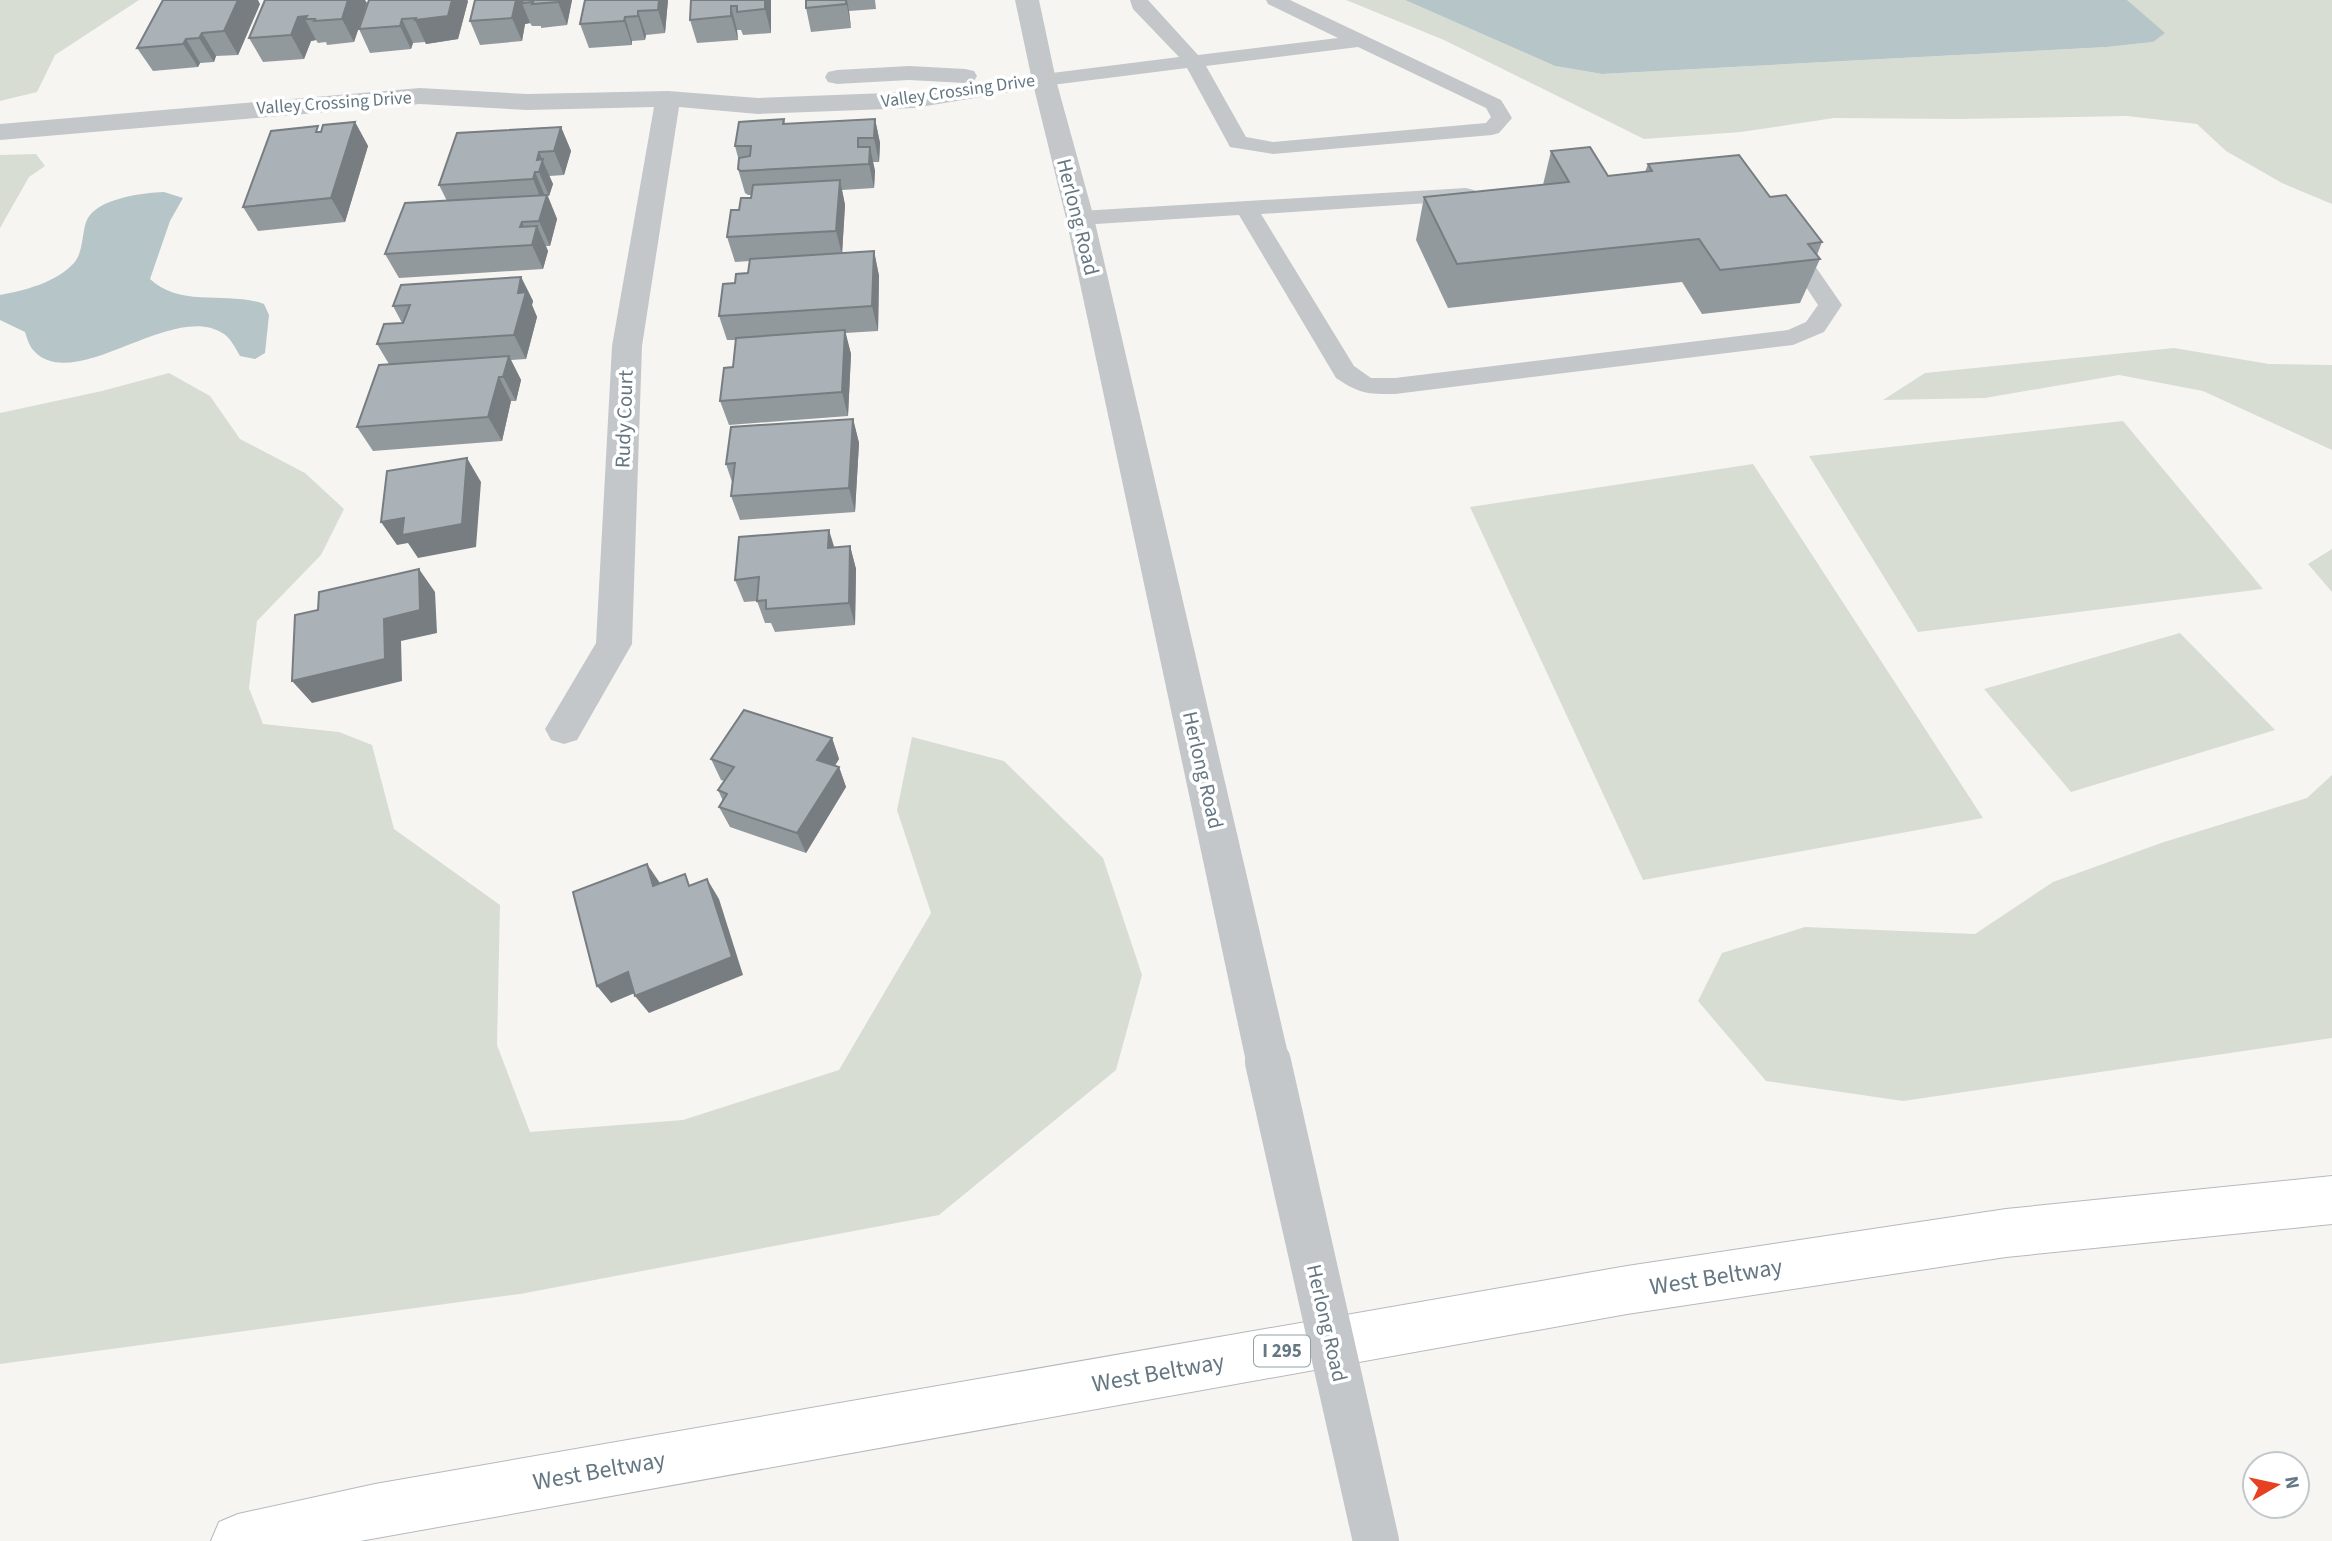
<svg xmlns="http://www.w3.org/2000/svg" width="2332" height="1541" viewBox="0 0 2332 1541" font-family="'Source Sans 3',sans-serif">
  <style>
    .green { fill: #d7ddd3 }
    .water { fill: #b6c5c7 }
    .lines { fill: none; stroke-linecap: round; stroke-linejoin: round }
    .motorway-casing { stroke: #b6b9bc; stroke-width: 2 }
    .service { fill: #c3c7ca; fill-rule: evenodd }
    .minor { fill: #c3c7ca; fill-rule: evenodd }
    .tertiary { fill: #c3c7ca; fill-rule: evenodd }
    .motorway { fill: #fff; fill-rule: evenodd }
    .tertiary-bridge { stroke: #c3c7ca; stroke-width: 46 }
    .wall { fill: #92999d }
    .shaded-wall { fill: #777d80 }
    .building { fill: #aab2b7; stroke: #777d80; stroke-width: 2 }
    .labels { text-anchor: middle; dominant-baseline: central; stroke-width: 7; stroke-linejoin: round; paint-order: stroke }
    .far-street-label { font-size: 18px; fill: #647783; stroke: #fff }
    .shield { fill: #fff; stroke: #92a0a8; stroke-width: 2 }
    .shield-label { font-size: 19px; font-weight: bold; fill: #647783 }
    .street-label { font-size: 21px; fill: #647783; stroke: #fff }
    .near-street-label { font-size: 24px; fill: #647783; stroke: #fff }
  </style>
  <rect width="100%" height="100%" fill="#f6f5f2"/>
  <g class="green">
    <path d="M0 0H139L55 55 37 92 0 101Z"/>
    <path d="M1346 0H1405L1555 66 1602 74 2107 47 2153 42 2127 0H2332V204L2282 183 2226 151 2197 124 2127 116 1959 119 1834 118 1741 132 1644 139 1444 40Z"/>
    <path d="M36 154 45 166 29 177 0 228V155Z"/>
    <path d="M2174 348 2269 364 2332 365V450L2203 391 2119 375 1985 398 1883 400 1925 373Z"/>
    <path d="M169 373 210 396 240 439 305 473 344 509 321 555 257 621 249 688 263 724 339 732 372 745 394 829 500 905 497 1045 530 1132 683 1120 839 1070 931 913 897 810 912 737 1004 761 1103 858 1142 975 1116 1070 939 1215 520 1294 0 1364V413L102 391Z"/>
    <path d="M2123 421 2263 589 1918 632 1809 456Z"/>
    <path d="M1753 464 1983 818 1643 880 1470 507Z"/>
    <path d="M2332 549V592L2308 564Z"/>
    <path d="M2180 633 2275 730 2071 792 1984 689Z"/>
    <path d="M2332 775V1038L1903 1101 1766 1081 1698 1001 1722 953 1805 927 1975 934 2053 882 2161 843 2307 798Z"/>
  </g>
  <g class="water">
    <path d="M1405 0H2127L2165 33 2153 42 2107 47 1602 74 1555 66Z"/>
    <path d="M164 192 183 198 170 221 150 279C180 308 229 291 264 304L269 315 265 353 255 359 240 356C236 349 231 339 224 334 174 299 75 395 34 351 29 346 27 338 25 332L0 320V295C26 290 55 283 74 263 83 253 82 234 86 222 95 198 143 193 164 192Z"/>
  </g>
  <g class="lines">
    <g class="motorway-casing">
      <path id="motorway" d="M2332 1176V1224L2006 1257 1627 1314 360 1541H211L219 1522 238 1514 375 1484 1627 1266 2006 1209Z"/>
    </g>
    <g class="service">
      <path d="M1130 0H1148L1198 55 1338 38 1268 4 1266 0H1290L1501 100 1512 118 1499 133 1492 135 1273 154 1230 147 1187 68 1044 86 1037 84 1034 80 1037 76 1044 74 1179 57 1133 9ZM1358 47 1486 108 1491 117 1486 123 1273 142 1246 137 1206 66Z"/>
      <path d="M1466 188 1474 190 1477 195 1474 200 1261 214 1354 366 1371 378H1395L1788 330 1806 322 1818 305 1776 242 1779 237H1795L1842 305 1824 332 1793 345 1395 394C1367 394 1360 394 1336 378L1239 215 1080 225 1072 223 1069 218 1072 213 1080 211Z"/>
    </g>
    <g class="minor">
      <path d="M909 66 965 69 974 71 977 76 974 81 965 83 909 80 837 84 828 82 825 77 828 72 837 70Z"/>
      <path d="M1044 73 1053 75 1056 80 1053 85 914 108 758 114 679 107 642 346 632 644 577 740 564 744 551 740 545 729 596 643 612 346 654 107 527 110 420 104 0 140V124L420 88 527 94 668 91 758 98 914 92Z"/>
    </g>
    <path class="tertiary" d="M1015 0H1039L1056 80 1094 218 1290 1062 1284 1077 1268 1083 1252 1077 1246 1062 1066 218 1032 80Z"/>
    <use href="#motorway" class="motorway"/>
    <path class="tertiary-bridge" d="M1268 1062 1376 1541"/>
  </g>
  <g class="wall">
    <path d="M265 0 367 3 354 42 327 45 326 42 318 43 316 40 311 41 304 59 263 62 249 38Z"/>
    <path d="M369 0H467L468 1 458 39 426 44 425 42 413 43 411 49 370 53 359 29Z"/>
    <path d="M475 0H572L567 25 541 28V26H532L530 23 525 24 522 41 480 45 470 21Z"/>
    <path d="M668 0 665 33 646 35 645 40 632 41V45L589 48 580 24Z"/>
    <path d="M691 0H771V33L743 35 741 30H737L738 40 697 43 690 20Z"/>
    <path d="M806 0H875L876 9 849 11 851 28 811 32 806 8Z"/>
    <path d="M260 4 238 55 216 56 214 62 200 63 198 67 153 71 137 48Z"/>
    <path d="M784 119 785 124 875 119 880 143 879 162H873L875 171 874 188 842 190 845 205 842 253 874 251 879 276 878 331 845 333 851 354 848 416 729 425 720 401 733 367 736 340H727L719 316 735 283 748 273 750 261 735 262 727 237 739 210 751 198V195H748L745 193 738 169 739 161 735 146Z"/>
    <path d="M355 122 368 146 345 222 258 231 243 207 321 132Z"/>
    <path d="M561 127 571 151 564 175 549 176 553 184 549 196H548L557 219 550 246H546L548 251 543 269 399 278 385 254 447 201 439 185Z"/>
    <path d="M1551 151 1608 176 1645 172 1648 164 1770 197 1822 242 1817 255 1820 259 1800 303 1702 314 1682 282 1448 308 1416 240 1424 197 1543 185Z"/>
    <path d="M521 277 533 301 532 305 537 317 526 359 511 360 521 380 516 401H511L502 441 373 451 357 427 389 364 377 344 402 323 393 306Z"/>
    <path d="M853 419 859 443 855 512 740 520 731 496 732 482 726 464Z"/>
    <path d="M850 546 856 569 855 625 775 632 771 623H765L757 601 744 602 735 580 834 548Z"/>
    <path d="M832 738 839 759 835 766 839 767 846 787 806 853 730 827 719 807 723 801 718 790 724 781 721 780 711 759Z"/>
  </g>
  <g class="shaded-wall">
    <path d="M238 0H258L260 4 238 55 224 31Z"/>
    <path d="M348 0H365L367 3 354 42 342 19Z"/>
    <path d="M452 0H467L468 1 458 39 426 44 415 20Z"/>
    <path d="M516 0H523L522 3 530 23 525 24 522 41 512 18Z"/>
    <path d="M559 0H572L567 25 558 2Z"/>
    <path d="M659 0H668L665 33 658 10Z"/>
    <path d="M765 0H771V33L765 9Z"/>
    <path d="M846 0H847L849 11 851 28Z"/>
    <path d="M731 6 737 30 738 40 731 16Z"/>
    <path d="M638 11 646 35 645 40 638 16Z"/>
    <path d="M307 16 305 19 316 40 311 41 304 59 291 35 298 17Z"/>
    <path d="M625 17 632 41V45L624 21Z"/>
    <path d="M402 19 413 43 411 49 400 26Z"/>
    <path d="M202 33 216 56 214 62 199 38Z"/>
    <path d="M186 39 200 63 198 67 183 44Z"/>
    <path d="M875 119 880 143 879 162 874 138Z"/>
    <path d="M355 122 368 146 345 222 331 198Z"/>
    <path d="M561 127 571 151 564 175 554 151Z"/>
    <path d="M870 147 875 171 874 188 869 164Z"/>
    <path d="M539 152 553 184 549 196 539 172 537 160Z"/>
    <path d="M535 172 545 196 543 204 533 179Z"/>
    <path d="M840 180 845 205 842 255 836 231Z"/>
    <path d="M547 195 557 219 550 246 539 221Z"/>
    <path d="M522 222 532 245 537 226 548 251 543 269 532 245 520 227Z"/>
    <path d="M874 251 879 276 878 331 872 306Z"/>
    <path d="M521 277 533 301 532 305 537 317 526 359 514 335 518 293Z"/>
    <path d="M845 330 851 354 848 416 842 392Z"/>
    <path d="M509 356 521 380 516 401 503 377Z"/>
    <path d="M499 377 511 401 502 441 488 417Z"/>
    <path d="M853 419 859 443 855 512 849 488Z"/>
    <path d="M467 458 481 482 476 547 418 558 408 543 397 545 381 522 404 518Z"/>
    <path d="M829 530 836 553 828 548Z"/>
    <path d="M850 546 856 569 855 625 849 603Z"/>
    <path d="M419 569 435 592 437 633 401 641 402 681 312 703 292 681 384 619Z"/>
    <path d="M832 738 839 759 825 780 817 760Z"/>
    <path d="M839 767 846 787 806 853 797 833Z"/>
    <path d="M647 864 660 883 653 886Z"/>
    <path d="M707 879 719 899 743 975 649 1013 635 996Z"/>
    <path d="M628 972 642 990 611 1003 597 986Z"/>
  </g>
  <g class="building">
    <path d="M163 0H238L224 31 202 33 199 38 186 39 183 44 137 48Z"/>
    <path d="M265 0H348L342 19 314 21 315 19H305L307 16 298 17 291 35 249 38Z"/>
    <path d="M369 0H452L448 16 415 20 416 18 402 19 400 26 359 29Z"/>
    <path d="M475 0H518H516L512 18 470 21Z"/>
    <path d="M523 0H559L558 2 532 4 533 2 522 3Z"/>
    <path d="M585 0H659L658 10 638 11V16L625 17 624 21 580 24Z"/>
    <path d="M691 0H765V9L737 12V6H731V16L690 20Z"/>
    <path d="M806 0H846V4L806 8Z"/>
    <path d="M784 119 783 124 875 119 874 138H858V147H870L869 164 741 171 738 169 739 158 750 156 751 146H735L739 122Z"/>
    <path d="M355 122 331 198 243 207 271 131 318 126 316 132H321L323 125Z"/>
    <path d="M561 127 554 151 539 152 537 160 543 159 539 172H535L533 179 439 185 457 133Z"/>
    <path d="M1590 147 1608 176 1652 171 1648 164 1739 155 1770 197 1786 195 1822 242 1808 244 1820 259 1720 270 1699 239 1457 264 1424 197 1569 182 1551 151Z"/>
    <path d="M840 180 836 231 727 237 731 210H739L741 198H751L753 185Z"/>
    <path d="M547 195 539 221 522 222 520 227 537 226 532 245 385 254 405 203Z"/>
    <path d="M874 251 872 306 719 316 723 284 735 283 736 274 748 273 750 259Z"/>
    <path d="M521 277 518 293 526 292 514 335 377 344 384 324 403 323 410 305 393 306 401 285Z"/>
    <path d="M845 330 842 392 720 401 724 368 733 367 736 338Z"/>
    <path d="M509 356 503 377H499L488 417 357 427 379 365Z"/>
    <path d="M853 419 849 488 731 496 735 463 726 464 731 427Z"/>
    <path d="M467 458 462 524 402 535 404 518 381 522 387 471Z"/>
    <path d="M829 530 828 548 850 546 849 603 766 609V600L757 601 759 577 735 580 739 537Z"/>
    <path d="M419 569 420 610 384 619 385 659 292 681 295 615 318 610 319 592Z"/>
    <path d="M744 710 832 738 817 760 839 767 797 833 719 807 727 794 718 790 734 767 711 759Z"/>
    <path d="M647 864 653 886 685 874 689 886 707 879 732 957 635 996 628 972 597 986 573 892Z"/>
  </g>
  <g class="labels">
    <g class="far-street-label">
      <text transform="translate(958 91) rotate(-8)">Valley Crossing Drive</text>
      <text transform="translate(334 103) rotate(-4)">Valley Crossing Drive</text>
    </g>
    <rect class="shield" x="1254" y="1335.5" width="56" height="31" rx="5"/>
    <g class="shield-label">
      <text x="1282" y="1351">I 295</text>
    </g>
    <g class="street-label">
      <text transform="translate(1078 217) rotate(76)">Herlong Road</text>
      <text transform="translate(624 419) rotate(-88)">Rudy Court</text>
      <text transform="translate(1203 770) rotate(77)">Herlong Road</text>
      <text transform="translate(1327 1323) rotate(77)">Herlong Road</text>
    </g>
    <g class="near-street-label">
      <text transform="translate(1716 1277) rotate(-9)">West Beltway</text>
      <text transform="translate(1158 1373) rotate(-10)">West Beltway</text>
      <text transform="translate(599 1471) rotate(-10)">West Beltway</text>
    </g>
  </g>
  <g transform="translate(2276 1485) rotate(81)"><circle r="33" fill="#ffffff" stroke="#c1c9cd" stroke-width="2"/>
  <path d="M0-5L12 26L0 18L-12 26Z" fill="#e64221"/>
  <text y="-10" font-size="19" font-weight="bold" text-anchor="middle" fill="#647783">N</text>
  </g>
</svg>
